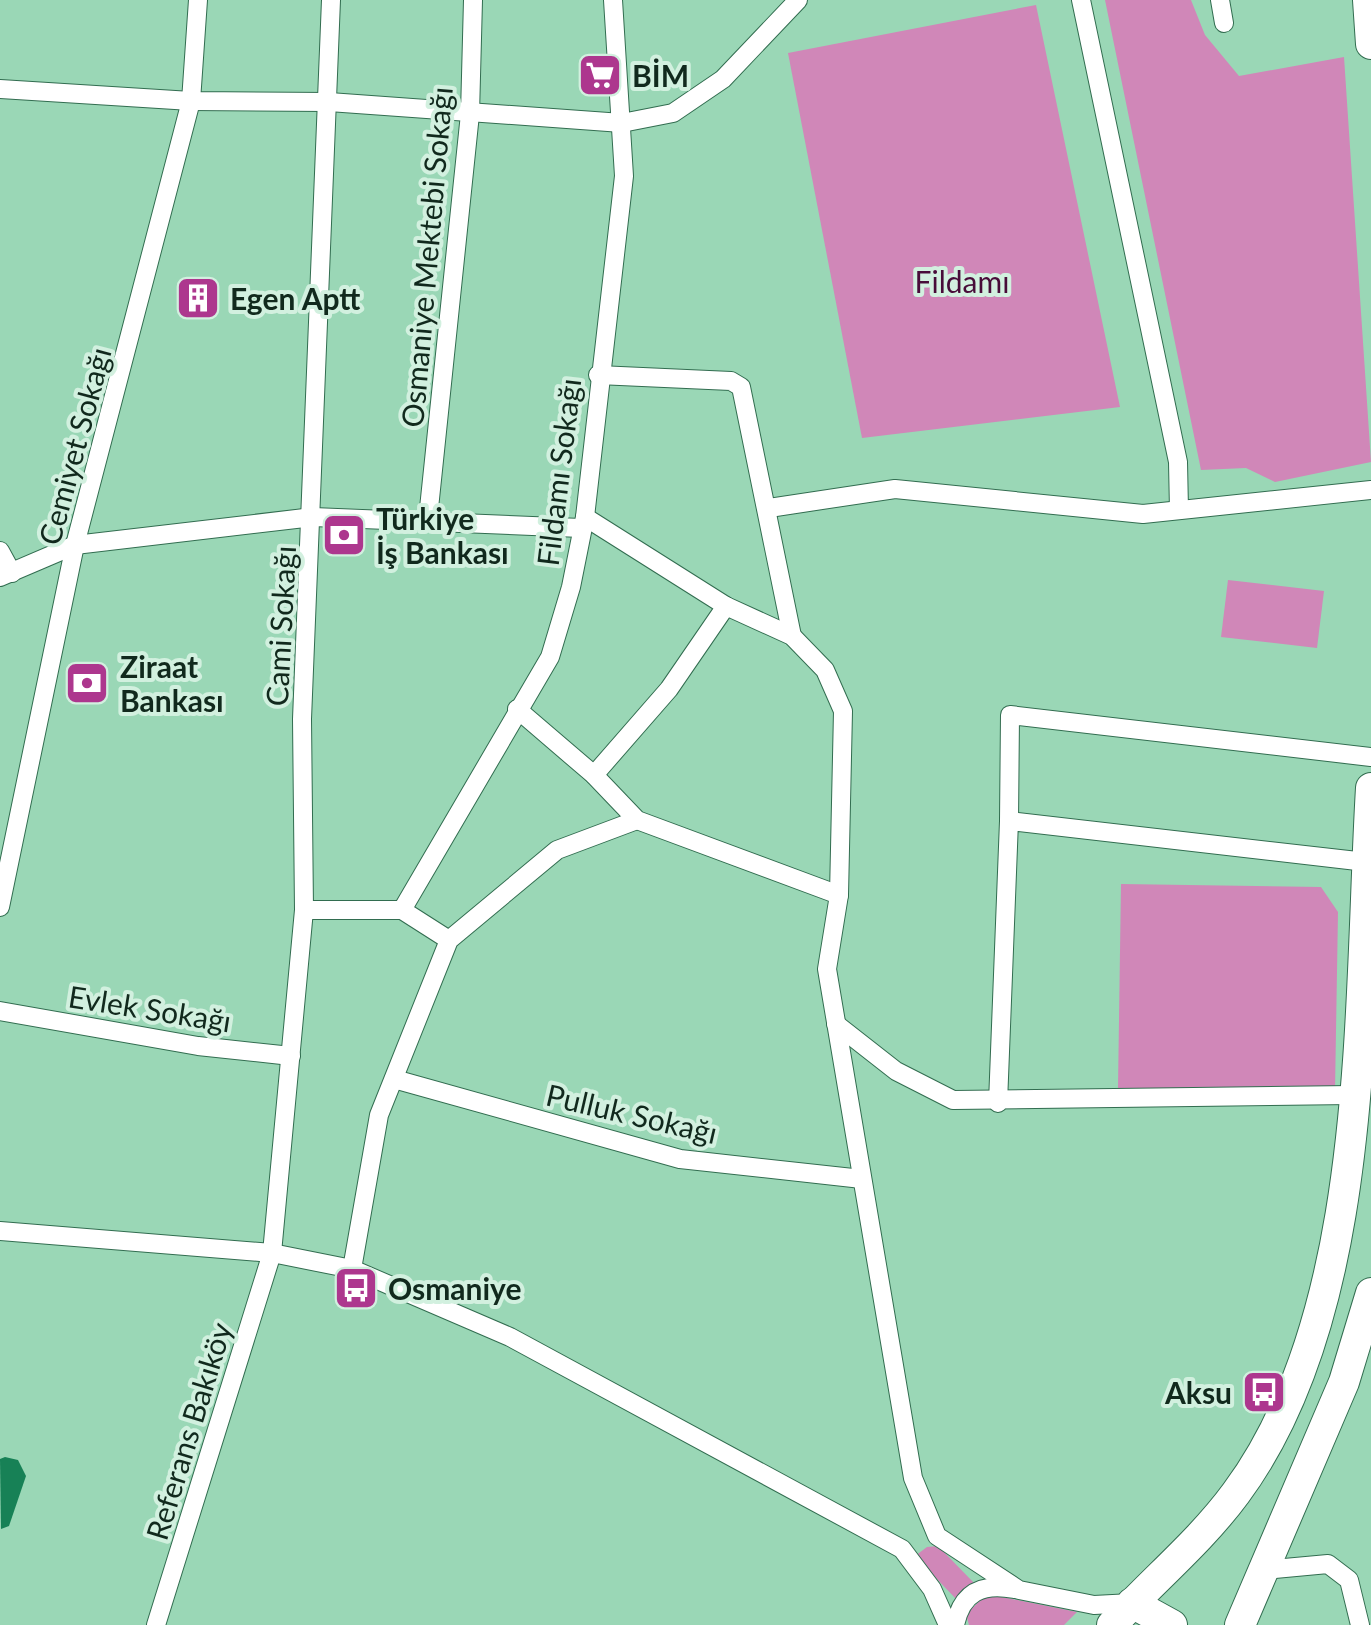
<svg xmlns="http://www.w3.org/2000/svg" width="1371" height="1625" viewBox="0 0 1371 1625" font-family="Lato,sans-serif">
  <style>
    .green { fill: #d087b8 }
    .water { fill: #178156 }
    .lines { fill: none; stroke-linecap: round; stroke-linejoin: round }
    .street-casing { stroke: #326d50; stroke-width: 20 }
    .primary-casing { stroke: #326d50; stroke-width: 32 }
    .street { stroke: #fff; stroke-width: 18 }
    .primary { stroke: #fff; stroke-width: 30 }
    .labels { text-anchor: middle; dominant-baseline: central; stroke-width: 8; stroke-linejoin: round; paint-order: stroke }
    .poi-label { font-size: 30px; font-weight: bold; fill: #11291d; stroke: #d2f0df; text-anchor: start }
    .street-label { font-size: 30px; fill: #11291d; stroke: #d2f0df }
    .park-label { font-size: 30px; fill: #480c39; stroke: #d2f0df }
  </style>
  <rect width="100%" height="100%" fill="#9ad7b6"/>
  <g class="green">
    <path d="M1105 0H1191L1205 35 1239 76 1344 57 1371 462 1275 482 1246 468 1201 470Z"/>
    <path d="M1036 5 1120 407 862 438 788 53Z"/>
    <path d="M1228 580 1324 591 1317 648 1221 637Z"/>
    <path d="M1121 884 1321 887 1338 912 1335 1091 1118 1088Z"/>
    <path d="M938 1546 975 1584 962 1590 957 1600 915 1556 927 1547Z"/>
    <path d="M987 1594 1077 1612 1064 1625H969L966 1614Z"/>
  </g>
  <path class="water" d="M5 1457 18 1460 26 1476 9 1526 1 1529 0 1459Z"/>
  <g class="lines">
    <g class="street-casing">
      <g id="street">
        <path d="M1081 0 1178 462 1179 510"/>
        <path d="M1220 0 1224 23"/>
        <path d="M0 89 191 101 329 102 622 123 673 113 723 79 798 0"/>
        <path d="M598 375 731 381 741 387 792 636"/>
        <path d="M769 508 895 489 1143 514 1371 490"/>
        <path d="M585 517 726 606 792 636 825 670 843 711 839 895 827 969 913 1478 937 1536 1019 1590 1094 1605 1132 1603"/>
        <path d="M428 518 470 114 473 0"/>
        <path d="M0 551 12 573"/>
        <path d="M0 577 75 545 313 517 581 528"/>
        <path d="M517 709 594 775 637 820 839 895"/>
        <path d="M594 775 669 689 726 606"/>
        <path d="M1009 821 1010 715 1371 757"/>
        <path d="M0 907 75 545 191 101 198 0"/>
        <path d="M304 910H402L449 940"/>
        <path d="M402 910 550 657 571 587 585 517 624 176 613 0"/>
        <path d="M0 1011 198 1046 291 1056"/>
        <path d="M836 1024 896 1071 953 1100 1352 1095"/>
        <path d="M394 1079 680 1159 862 1179"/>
        <path d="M998 1103 1009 821 1366 862"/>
        <path d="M0 1231 272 1253 352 1269 510 1337 902 1549 932 1589 948 1625"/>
        <path d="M352 1269 379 1115 449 940 557 850 637 820"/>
        <path d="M1263 1570 1328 1564 1349 1580 1360 1625"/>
        <path d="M156 1625 272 1253 304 910 302 719 331 0"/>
        <path d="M955 1625C962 1592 982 1583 1014 1589"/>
      </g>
    </g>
    <g class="primary-casing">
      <g id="primary">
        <path d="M1368 0 1371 44"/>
        <path d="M1132 1603 1172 1625"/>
        <path d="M1112 1625C1153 1580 1200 1542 1236 1493 1371 1311 1358 1005 1371 788"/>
        <path d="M1240 1625 1344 1382 1371 1293"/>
      </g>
    </g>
    <use href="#street" class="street"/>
    <use href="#primary" class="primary"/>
  </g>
  <defs>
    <g id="supermarket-square" transform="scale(2.25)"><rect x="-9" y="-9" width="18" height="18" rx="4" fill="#ad378e" stroke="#d2f0df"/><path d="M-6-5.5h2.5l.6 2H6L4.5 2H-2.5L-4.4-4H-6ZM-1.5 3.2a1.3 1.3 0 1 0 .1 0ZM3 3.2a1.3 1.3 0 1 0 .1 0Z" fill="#fff"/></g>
    <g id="building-square" transform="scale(2.25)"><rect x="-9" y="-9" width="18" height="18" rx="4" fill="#ad378e" stroke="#d2f0df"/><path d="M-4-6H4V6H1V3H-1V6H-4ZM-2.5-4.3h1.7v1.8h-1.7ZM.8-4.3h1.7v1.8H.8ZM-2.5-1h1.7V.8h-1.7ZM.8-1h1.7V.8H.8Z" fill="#fff"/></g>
    <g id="bank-square" transform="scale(2.25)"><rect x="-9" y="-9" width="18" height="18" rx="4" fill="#ad378e" stroke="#d2f0df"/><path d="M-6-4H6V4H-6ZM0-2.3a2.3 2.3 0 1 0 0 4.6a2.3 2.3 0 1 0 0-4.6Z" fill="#fff"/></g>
    <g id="bus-square" transform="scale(2.25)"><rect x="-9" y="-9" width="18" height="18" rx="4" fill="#ad378e" stroke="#d2f0df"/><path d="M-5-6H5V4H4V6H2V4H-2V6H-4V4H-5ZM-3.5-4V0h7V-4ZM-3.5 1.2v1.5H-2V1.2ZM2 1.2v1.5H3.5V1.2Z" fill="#fff"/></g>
  </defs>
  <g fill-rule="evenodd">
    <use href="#supermarket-square" x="600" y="75"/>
    <use href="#building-square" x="198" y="298"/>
    <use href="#bank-square" x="344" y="535"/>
    <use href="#bank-square" x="87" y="683"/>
    <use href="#bus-square" x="356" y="1288"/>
    <use href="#bus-square" x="1264" y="1392"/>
  </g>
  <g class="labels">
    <g class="poi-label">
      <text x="632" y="75">BİM</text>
      <text x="230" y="298">Egen Aptt</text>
      <text x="376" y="518">Türkiye<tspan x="376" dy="34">İş Bankası</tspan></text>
      <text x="120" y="666">Ziraat<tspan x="120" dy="34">Bankası</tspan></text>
      <text x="388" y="1288">Osmaniye</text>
      <text x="1232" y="1392" text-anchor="end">Aksu</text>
    </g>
    <g class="street-label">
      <text transform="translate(426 257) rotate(-85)">Osmaniye Mektebi Sokağı</text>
      <text transform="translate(74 446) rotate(-75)">Cemiyet Sokağı</text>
      <text transform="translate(558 472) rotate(-83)">Fildamı Sokağı</text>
      <text transform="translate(280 626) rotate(-87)">Cami Sokağı</text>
      <text transform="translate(150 1008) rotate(9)">Evlek Sokağı</text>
      <text transform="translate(632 1113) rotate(13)">Pulluk Sokağı</text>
      <text transform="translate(188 1431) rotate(-73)">Referans Bakıköy</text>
    </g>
    <g class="park-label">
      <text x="962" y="281">Fildamı</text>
    </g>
  </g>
</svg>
